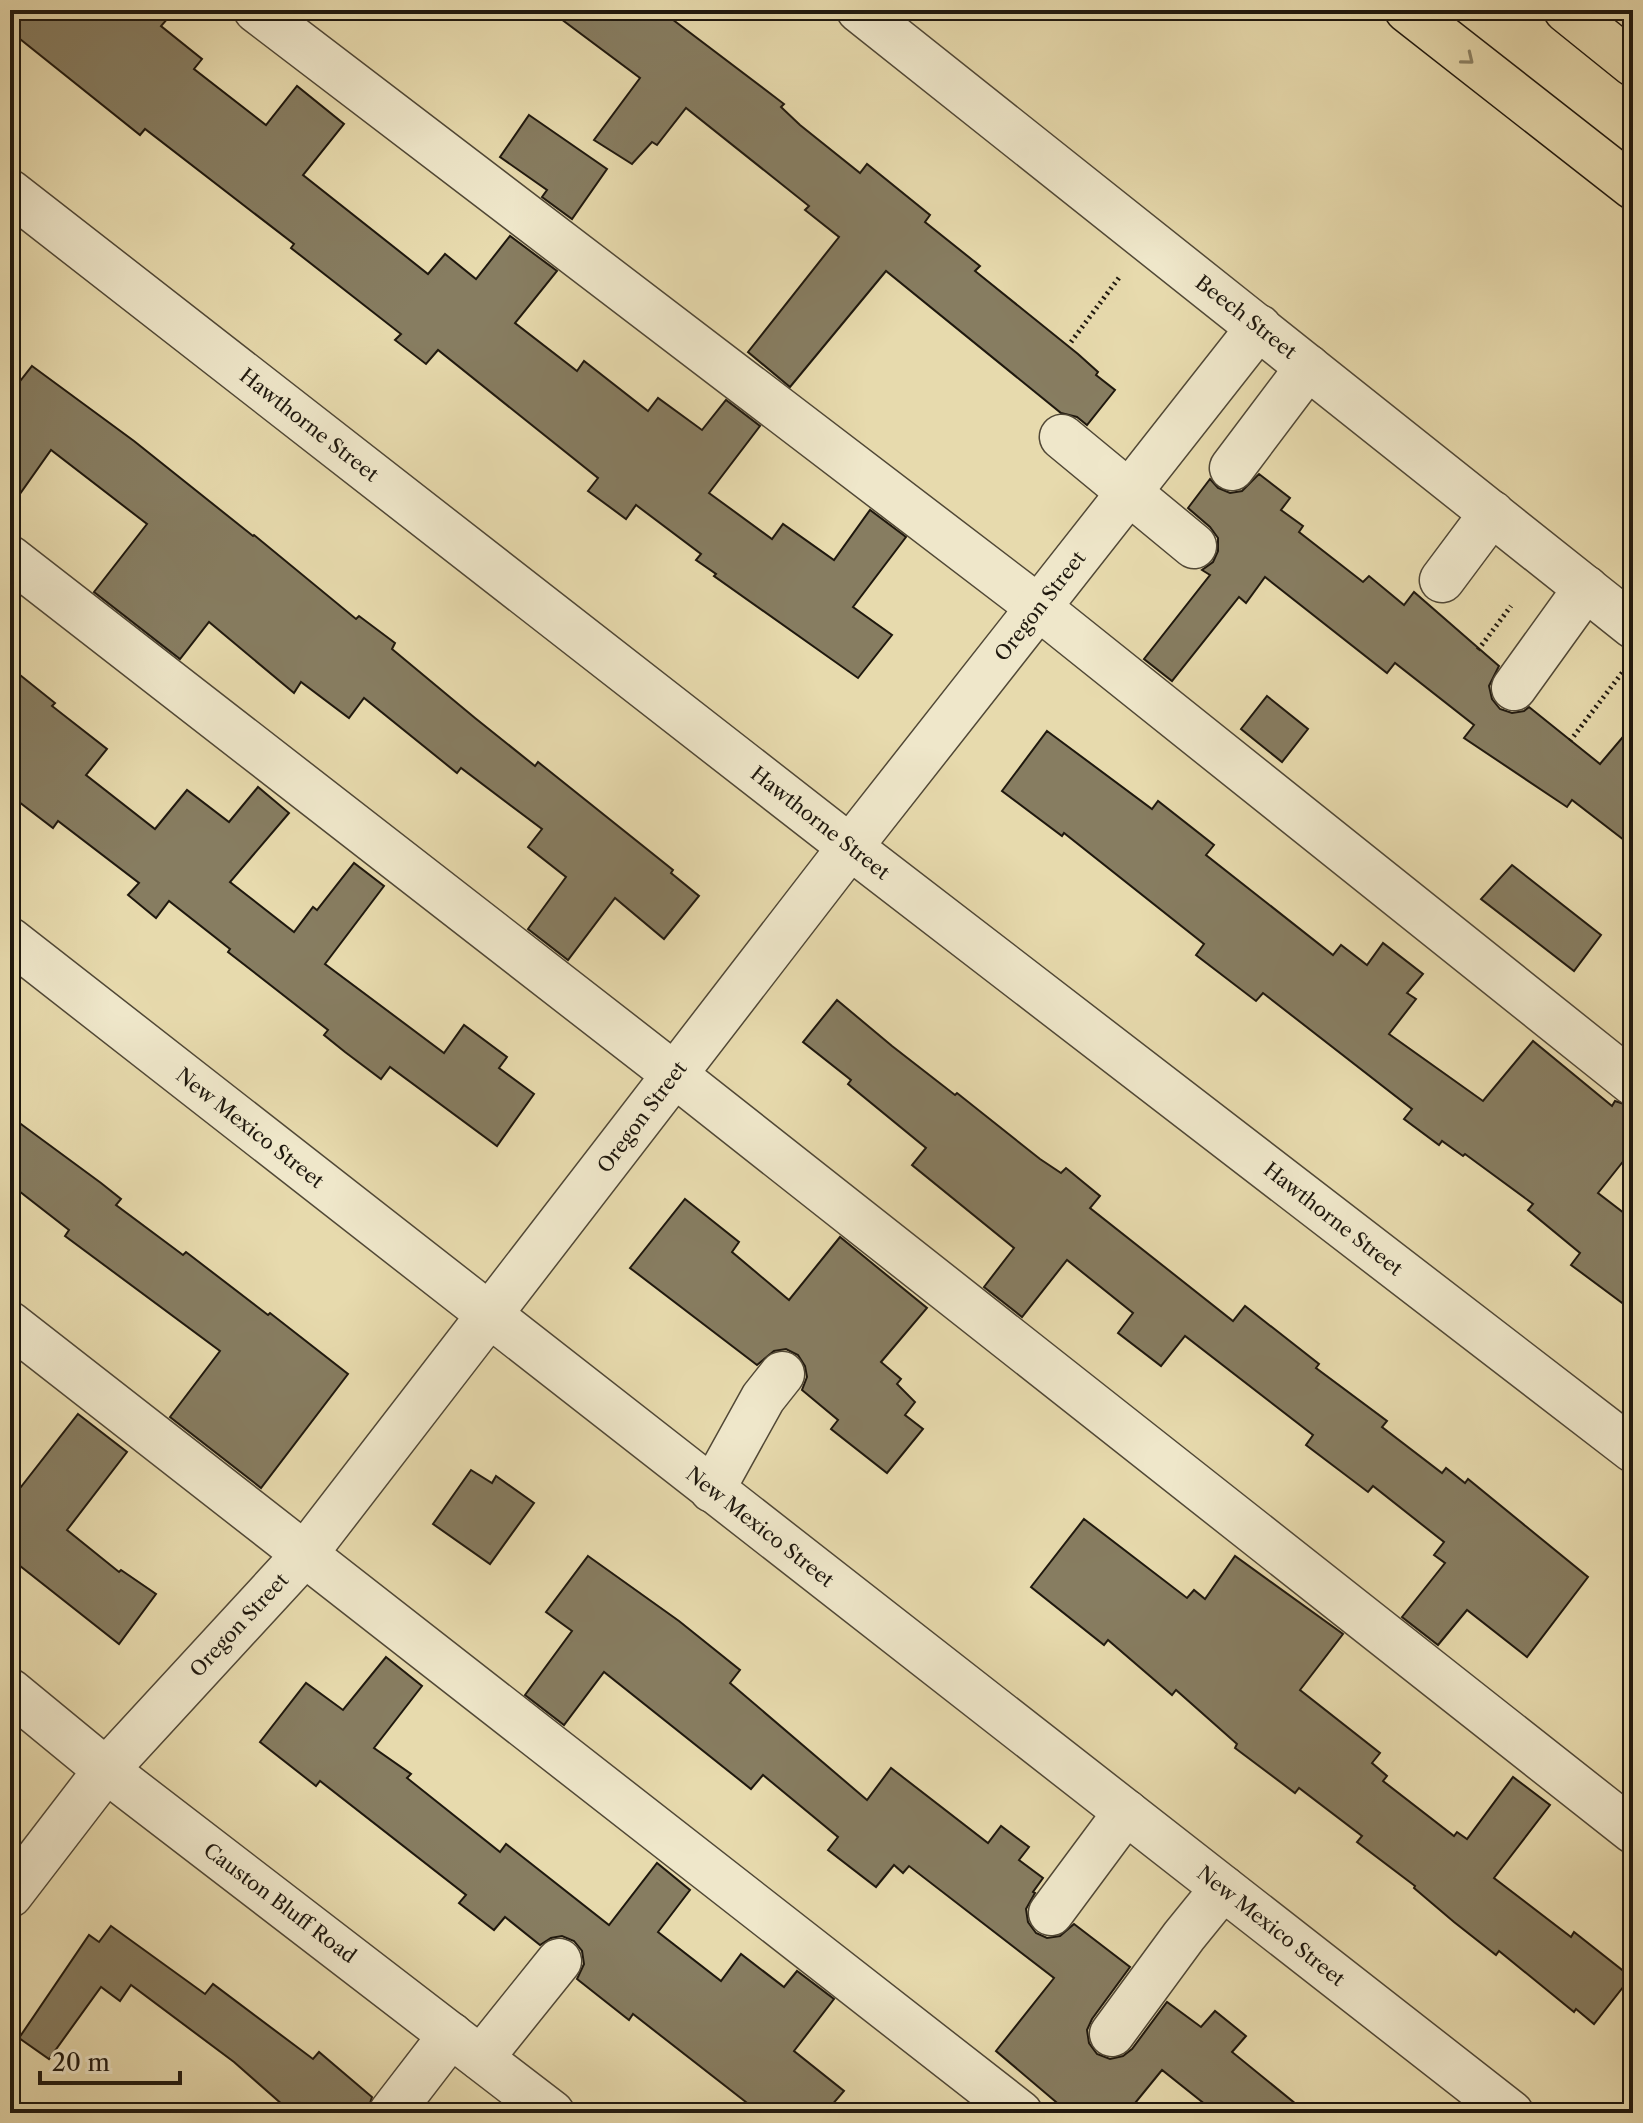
<svg xmlns="http://www.w3.org/2000/svg" width="1643" height="2123" viewBox="0 0 1643 2123" font-family="'Libre Caslon Text',serif">
  <style>
    .building { fill: #877d61; stroke: #1f180e; stroke-width: 2 }
    .lines { fill: none; stroke-linecap: round; stroke-linejoin: round }
    .minor-casing { stroke: #514836; stroke-width: 47 }
    .major-casing { stroke: #1f180e; stroke-width: 47 }
    .path { stroke: #1f180e; stroke-width: 5; stroke-dasharray: 2 4; stroke-linecap: butt }
    .minor { stroke: #efe7ca; stroke-width: 44 }
    .major { stroke: #e7daad; stroke-width: 44 }
    .oneway { stroke: #8d8365 }
    .labels { text-anchor: middle; dominant-baseline: central; stroke-width: 6; stroke-linejoin: round; paint-order: stroke }
    .street-label { font-size: 20px; fill: #1f180e; stroke: #efe7ca }
  </style>
  <rect width="100%" height="100%" fill="#e7daad"/>
  <filter id="stains"><feTurbulence type="fractalNoise" baseFrequency=".0025" numOctaves="4"/><feColorMatrix values="0 0 0 0 .2 0 0 0 0 .09 0 0 0 0 .02 0 0 0 .5 -.17"/></filter>
  <radialGradient id="worn" r=".72"><stop offset=".6" stop-color="#630" stop-opacity="0"/><stop offset="1" stop-color="#630" stop-opacity=".3"/></radialGradient>
  <g class="building">
    <path d="M10 10H175L161 26 202 59 194 69 266 125 297 86 344 124 303 175 428 274 445 254 476 279 510 236 557 271 515 323 577 371 584 361 648 411 658 398 702 430 726 400 760 426 709 493 772 539 783 524 834 560 870 510 906 537 853 607 892 635 858 678 714 576 716 574 696 560 701 554 636 505 626 519 588 491 598 478 438 350 426 364 395 340 401 334 291 248 294 244 145 129 140 135 10 31Z"/>
    <path d="M549 10H660L784 104 781 107 800 125 860 173 867 164 930 215 925 222 980 266 975 271 1078 354 1098 372 1096 375 1115 390 1087 425 1077 417 1061 413 886 271 790 387 748 352 839 237 805 210 809 206 686 108 657 145 652 142 632 164 594 140 640 78Z"/>
    <path d="M529 115 607 169 572 219 542 197 547 190 500 157Z"/>
    <path d="M32 366 134 441 253 536 254 535 356 619 359 616 395 643 392 649 475 718 535 766 538 762 673 870 671 873 699 896 664 939 615 898 568 960 528 929 566 877 528 847 542 829 461 768 457 773 364 698 349 718 301 682 294 693 209 622 180 659 94 592 147 524 51 450 10 508V394Z"/>
    <path d="M1259 474 1290 498 1281 510 1303 526 1299 532 1363 582 1369 576 1404 605 1414 592 1499 666 1489 686 1492 699 1500 709 1512 713 1524 711 1529 707 1600 764 1633 725V847L1572 800 1567 807 1464 738 1474 725 1395 663 1387 673 1265 577 1246 603 1239 597 1172 681 1144 659 1210 575 1202 570 1213 562 1218 551V538L1210 527 1188 508 1210 479 1218 488 1230 493 1242 491Z"/>
    <path d="M10 667 55 703 52 706 107 749 86 775 155 829 187 790 229 822 258 787 289 813 230 882 294 932 313 907 317 910 354 863 384 886 325 964 444 1053 464 1025 507 1057 499 1068 534 1094 497 1146 390 1067 381 1079 345 1052 324 1035 328 1030 228 952 230 949 169 901 156 918 128 895 139 883 58 821 53 828 10 795Z"/>
    <path d="M1267 696 1308 729 1282 762 1241 729Z"/>
    <path d="M1047 731 1152 809 1158 801 1214 845 1206 855 1333 955 1341 945 1367 965 1383 943 1423 974 1407 993 1416 999 1389 1034 1483 1101 1533 1041 1612 1106 1615 1101 1633 1107V1149L1598 1193 1633 1220V1311L1571 1265 1580 1253 1528 1210 1533 1204 1465 1154 1463 1156 1442 1141 1439 1145 1404 1119 1412 1109 1263 993 1256 1001 1196 955 1204 944 1064 833 1062 836 1002 791Z"/>
    <path d="M1512 865 1601 935 1574 971 1481 899Z"/>
    <path d="M837 1000 892 1046 955 1095 957 1093 1040 1159 1061 1173 1066 1168 1100 1196 1090 1208 1233 1321 1245 1306 1319 1364 1316 1368 1387 1421 1382 1427 1442 1473 1446 1468 1465 1483 1468 1479 1588 1577 1527 1657 1467 1610 1438 1645 1402 1617 1445 1563 1434 1555 1444 1542 1373 1486 1368 1492 1306 1445 1313 1435 1185 1336 1161 1366 1118 1333 1133 1313 1067 1260 1022 1317 984 1287 1014 1248 912 1165 926 1148 848 1084 851 1080 803 1042Z"/>
    <path d="M10 1116 101 1183 121 1199 116 1205 183 1255 186 1252 268 1315 270 1313 348 1374 261 1488 170 1417 220 1351 65 1236 69 1230 10 1184Z"/>
    <path d="M685 1199 739 1242 732 1252 789 1300 840 1237 927 1308 881 1362 901 1379 897 1384 915 1402 905 1415 923 1429 887 1473 831 1429 838 1420 802 1390 807 1377 805 1366 798 1355 786 1349 774 1351 757 1365 630 1268Z"/>
    <path d="M78 1414 127 1452 67 1530 119 1572 121 1570 156 1594 119 1644 10 1558V1501Z"/>
    <path d="M471 1470 492 1483 496 1476 534 1503 490 1564 433 1524Z"/>
    <path d="M1084 1519 1187 1598 1194 1590 1205 1599 1235 1556 1343 1634 1300 1690 1380 1753 1372 1763 1387 1776 1383 1781 1454 1836 1457 1832 1467 1839 1513 1777 1550 1805 1494 1878 1571 1937 1574 1932 1631 1977 1594 2024 1576 2009 1574 2012 1499 1951 1496 1955 1454 1922 1414 1888 1415 1886 1357 1842 1362 1836 1299 1788 1295 1793 1235 1748 1237 1744 1176 1690 1172 1695 1108 1640 1104 1645 1031 1587Z"/>
    <path d="M588 1556 679 1621 740 1670 730 1683 867 1800 891 1768 988 1843 1001 1826 1029 1847 1019 1860 1043 1878 1033 1892 1035 1893 1026 1909 1028 1922 1036 1933 1047 1938 1060 1936 1074 1924 1130 1967 1092 2019 1087 2030 1089 2043 1097 2054 1110 2059 1123 2056 1132 2049 1167 2002 1201 2027 1215 2011 1246 2036 1232 2052 1307 2113H1216L1162 2070 1127 2113H1069L996 2051 1054 1978 909 1866 903 1873 894 1865 876 1887 828 1850 838 1837 763 1775 751 1789 604 1672 564 1725 525 1695 572 1631 546 1612Z"/>
    <path d="M386 1657 422 1686 374 1748 411 1774 407 1778 500 1852 506 1844 609 1925 657 1863 690 1890 658 1932 721 1981 741 1954 784 1987 797 1971 834 1999 794 2051 844 2091 825 2113H760L633 2014 629 2020 577 1979 584 1964 582 1951 574 1941 562 1936 551 1938 540 1945 505 1917 494 1930 459 1903 466 1895 320 1781 316 1786 260 1742 306 1683 343 1710Z"/>
    <path d="M111 1926 205 1994 213 1984 313 2059 319 2052 372 2097 367 2113H292L234 2062 131 1985 120 2001 101 1987 49 2059 19 2038 89 1935 99 1942Z"/>
  </g>
  <g class="lines">
    <g class="minor-casing">
      <g id="minor">
        <path d="M256 10 1038 607 1633 1083"/>
        <path d="M859 10 1633 626"/>
        <path d="M10 192 850 847 1633 1450"/>
        <path d="M1062 437 1194 546"/>
        <path d="M1232 468 1308 367"/>
        <path d="M10 558 675 1075 1633 1831"/>
        <path d="M1442 580 1492 513"/>
        <path d="M1514 688 1586 588"/>
        <path d="M10 940 1511 2113"/>
        <path d="M10 1324 1020 2113"/>
        <path d="M712 1490 763 1398 782 1374"/>
        <path d="M10 1691 106 1770 552 2113"/>
        <path d="M10 1895 106 1770 304 1555 850 847 1259 327"/>
        <path d="M1051 1913 1126 1812"/>
        <path d="M1112 2034 1184 1936 1223 1888"/>
        <path d="M481 2058 559 1961"/>
        <path d="M391 2113 451 2035"/>
      </g>
    </g>
    <g class="major-casing">
      <g id="major">
        <path d="M1407 10 1633 187"/>
        <path d="M1566 10 1633 64"/>
      </g>
    </g>
    <g class="path">
      <path d="M1071 342 1121 275"/>
      <path d="M1478 650 1511 606"/>
      <path d="M1570 741 1625 669"/>
    </g>
    <use href="#minor" class="minor"/>
    <use href="#major" class="major"/>
  </g>
  <defs><path id="oneway-chevron" d="M-2-3.5L2.5 0L-2 3.5" fill="none" stroke-width="1.6" stroke-linecap="round" stroke-linejoin="round" transform="scale(2)"/></defs>
  <use class="oneway" href="#oneway-chevron" transform="translate(1468 59) rotate(39)"/>
  <g class="labels">
    <g class="street-label">
      <text transform="translate(1246 317) rotate(38)">Beech Street</text>
      <text transform="translate(309 425) rotate(38)">Hawthorne Street</text>
      <text transform="translate(1040 606) rotate(-52)">Oregon Street</text>
      <text transform="translate(820 823) rotate(38)">Hawthorne Street</text>
      <text transform="translate(642 1117) rotate(-53)">Oregon Street</text>
      <text transform="translate(250 1128) rotate(38)">New Mexico Street</text>
      <text transform="translate(1333 1219) rotate(38)">Hawthorne Street</text>
      <text transform="translate(760 1527) rotate(38)">New Mexico Street</text>
      <text transform="translate(239 1625) rotate(-47)">Oregon Street</text>
      <text transform="translate(280 1903) rotate(37)">Causton Bluff Road</text>
      <text transform="translate(1271 1926) rotate(38)">New Mexico Street</text>
    </g>
  </g>
  <rect width="1643" height="2123" fill="none" stroke="#e7daad" stroke-width="40"/>
  <rect x="12" y="12" width="1619" height="2099" fill="none" stroke="#1f180e" stroke-width="4"/>
  <rect x="20" y="20" width="1603" height="2083" fill="none" stroke="#1f180e" stroke-width="2"/>
  <path d="M40 2071v12h140v-12" fill="none" stroke="#1f180e" stroke-width="4"/>
  <text x="52" y="2071" font-size="24" fill="#1f180e" stroke="#efe7ca" stroke-width="6" paint-order="stroke">20 m</text>
  <rect width="100%" height="100%" filter="url(#stains)"/>
  <rect width="100%" height="100%" fill="url(#worn)"/>
</svg>
